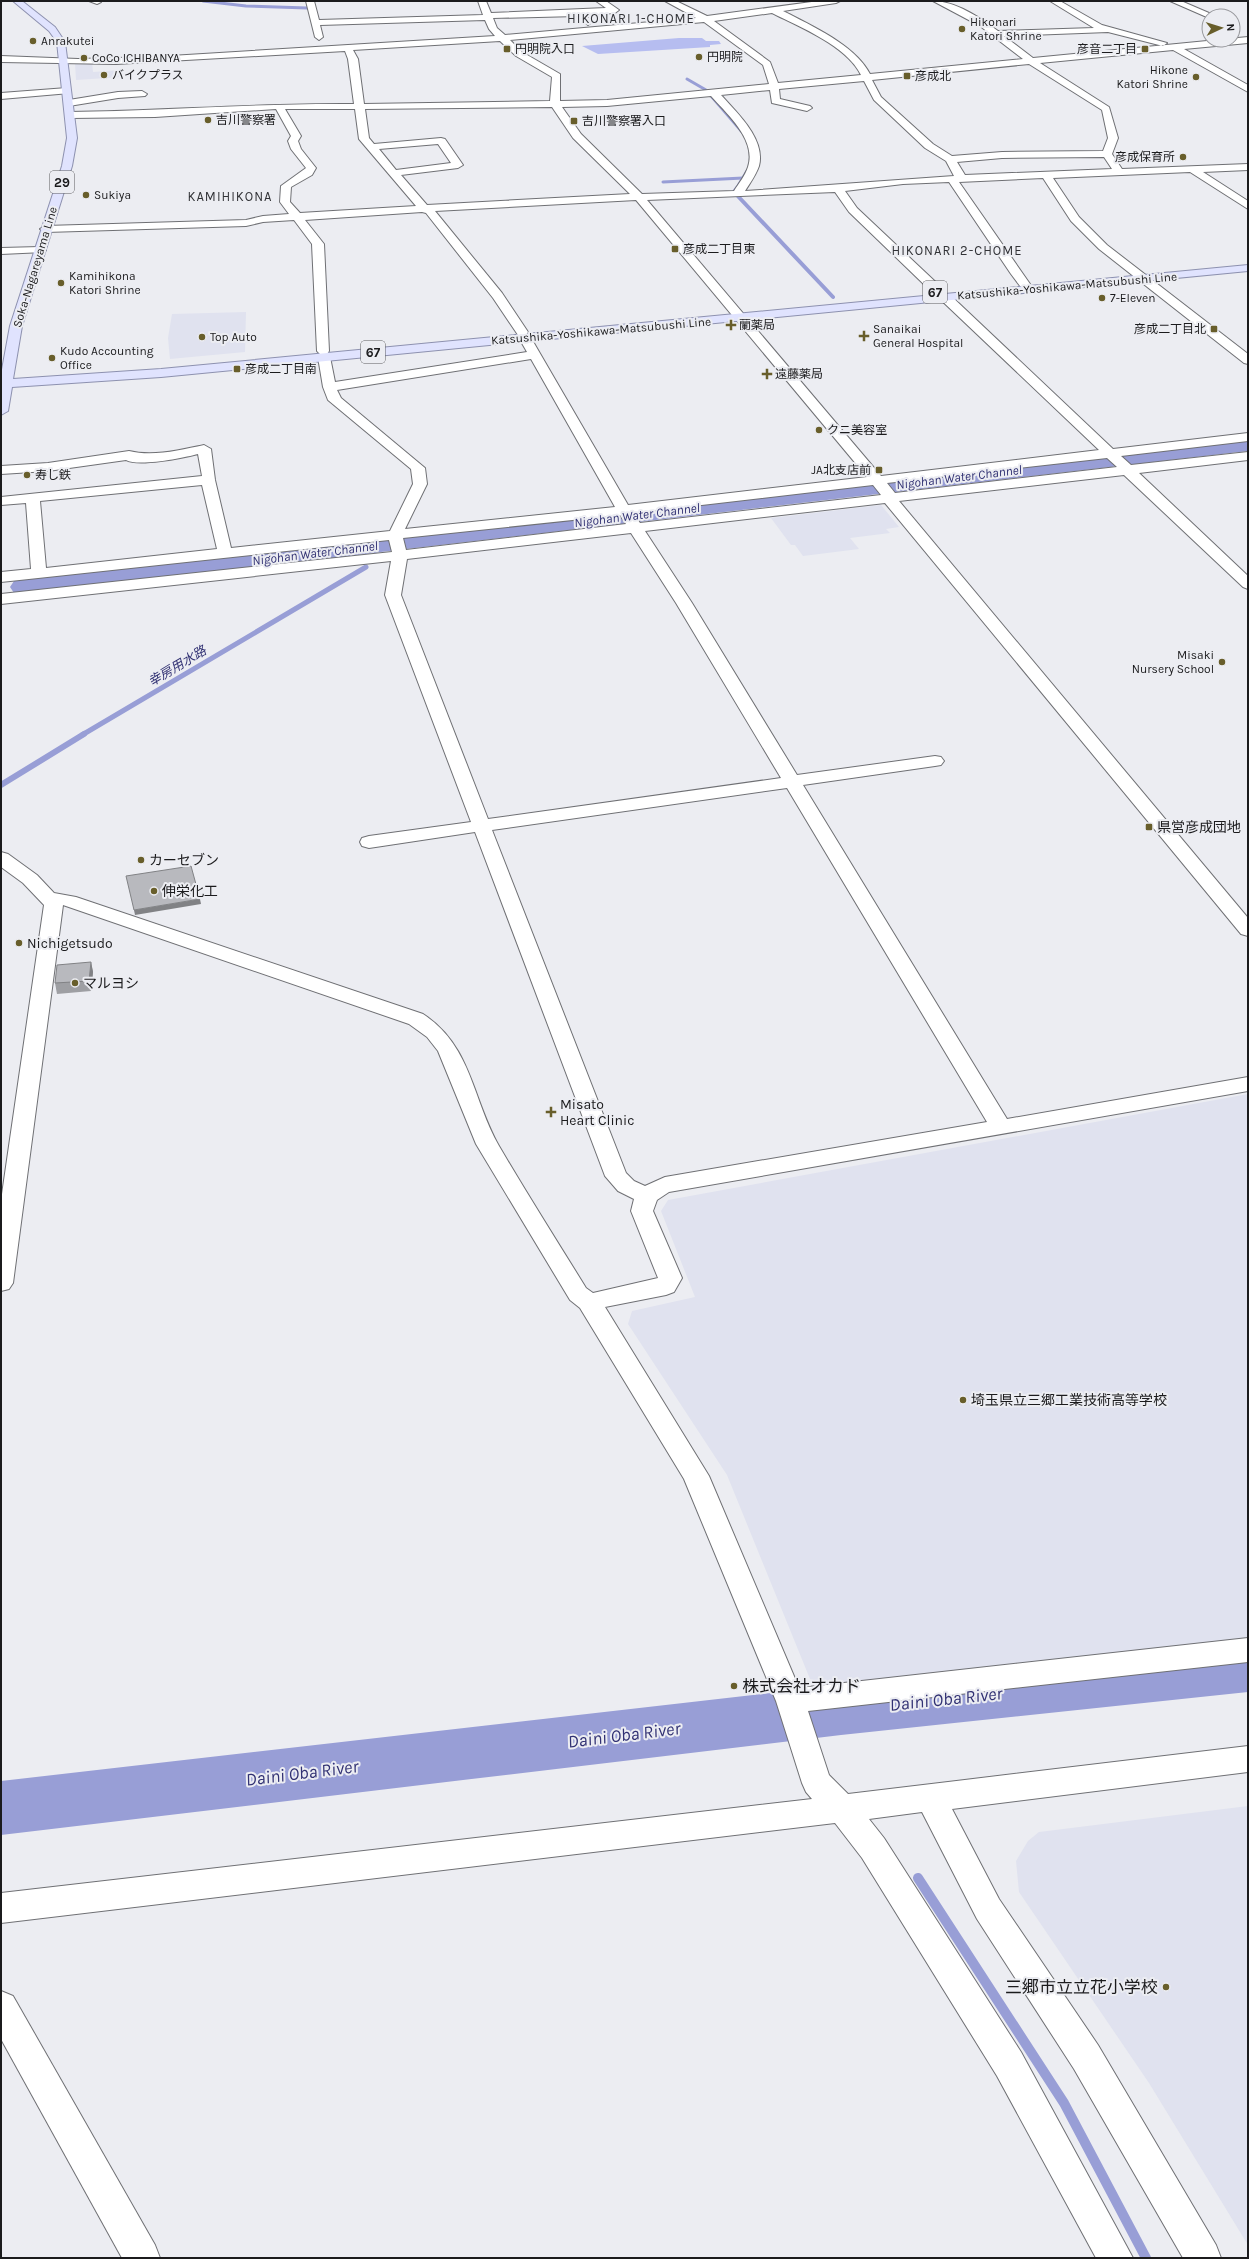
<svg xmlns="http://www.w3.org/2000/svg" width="1249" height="2259" viewBox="0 0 1249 2259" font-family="Karla,'Noto Sans JP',sans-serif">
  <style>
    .built { fill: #e0e2ef }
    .green { fill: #b6bdf0 }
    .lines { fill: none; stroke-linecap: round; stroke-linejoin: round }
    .stream-far4 { stroke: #989ed6; stroke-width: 3 }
    .stream-far3 { stroke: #989ed6; stroke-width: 4 }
    .stream-far2 { stroke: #989ed6; stroke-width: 5 }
    .stream-far1 { stroke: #989ed6; stroke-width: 6 }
    .stream { stroke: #989ed6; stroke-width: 10 }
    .river { fill: #989ed6; fill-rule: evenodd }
    .minor-casing { stroke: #6f7074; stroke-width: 2 }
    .major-casing { stroke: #8d91af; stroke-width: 2 }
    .minor { fill: #fff; fill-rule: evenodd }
    .major { fill: #e0e3fe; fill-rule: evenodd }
    .wall { fill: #9e9fa3 }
    .shaded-wall { fill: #818285 }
    .building { fill: #b8b9be; stroke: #818285 }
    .poi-dot { fill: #685e2b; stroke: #ecedf2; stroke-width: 1.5 }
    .labels { text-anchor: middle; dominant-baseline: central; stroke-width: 4; stroke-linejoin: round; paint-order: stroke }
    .far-poi-label { font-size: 12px; fill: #1b1b1d; stroke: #ecedf2; text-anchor: start }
    .far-street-label { font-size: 12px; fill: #1b1b1d; stroke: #ecedf2 }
    .far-neighbourhood-label { font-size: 13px; letter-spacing: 1px; fill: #323337; stroke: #ecedf2 }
    .shield { fill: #ecedf2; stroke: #5a5a5d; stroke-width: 1 }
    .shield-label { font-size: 13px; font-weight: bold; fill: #1b1b1d }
    .far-quarter-label { font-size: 13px; letter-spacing: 1px; fill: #323337; stroke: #ecedf2 }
    .far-water-label { font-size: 13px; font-style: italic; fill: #313173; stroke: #ecedf2 }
    .poi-label { font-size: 14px; fill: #1b1b1d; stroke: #ecedf2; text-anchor: start }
    .near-poi-label { font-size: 17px; fill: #1b1b1d; stroke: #ecedf2; text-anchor: start }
    .near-water-label { font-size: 18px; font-style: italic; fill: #313173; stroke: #ecedf2 }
  </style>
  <rect width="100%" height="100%" fill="#ecedf2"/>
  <g class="built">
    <path d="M92 62 93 72 121 70V77L76 80 75 63Z"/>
    <path d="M246 312 245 352 170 359 168 338 172 314Z"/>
    <path d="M881 505 899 527 886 529 890 533 850 538 859 549 803 556 795 545H791L771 518Z"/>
    <path d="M1248 1094V1638L828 1686 810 1679 727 1475 628 1324 632 1311 695 1297 661 1211 668 1200Z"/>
    <path d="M1248 1806V2245L1149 2083 1019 1892 1016 1861 1028 1841 1039 1832Z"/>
  </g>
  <path class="green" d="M679 38H702L706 41H719L721 44 710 45V47L598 54 582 46Z"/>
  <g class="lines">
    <g class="stream-far4">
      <path d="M203 1 246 6 307 8"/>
      <path d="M687 79 706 90 743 133"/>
      <path d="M663 182 743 178"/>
      <path d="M736 189 747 171"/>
    </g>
    <path class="stream-far3" d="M737 188 734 192 833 297"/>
    <path class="stream-far2" d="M82 735 366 567"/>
    <path class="stream-far1" d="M1 785 84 734"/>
    <g class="stream">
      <path d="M841 1710 850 1728"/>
      <path d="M918 1878 1064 2103 1146 2258"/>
    </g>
    <g class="river">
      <path d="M1248 435V451L389 551 25 596 14 593 10 587 14 581 25 578 389 533Z"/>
      <path d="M1248 1644V1692L841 1735 1 1835V1781L841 1685Z"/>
    </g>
    <g class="minor-casing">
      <g id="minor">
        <path d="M89 1H100L101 2 97 4Z"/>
        <path d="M306 1H314L319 20 483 15 478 1H486L491 13 606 8 596 1H606L619 10 615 13 586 15 592 22 588 25 578 16 493 18 497 28 505 35 696 18 665 1H676L707 16 819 1H840L836 3 783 11C812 26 855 45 870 74L1023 59 980 26 933 1C955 1 981 18 998 31L1094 28 1050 1H1060L1102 25 1167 43 1163 46 1108 32 1004 36 1033 58 1248 37V43L1184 49 1248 85V92L1173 50 1040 63 1109 107 1118 138 1112 154 1122 169 1248 164V170L1203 172 1248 201V209L1190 172 1053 178 1079 217 1107 245 1248 354V364L1244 363 1099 249 1071 221 1043 178 959 182 1030 284 1024 288 1020 286 1011 274 949 182 903 184 845 191 857 208 943 289 944 294H949L1113 449 1248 433V441L1121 456 1131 465 1248 452V460L1139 473 1248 576V589L1243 587 1124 475 899 501 1248 918V936L1241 934 885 503 645 531 692 603 797 775 935 756 941 757 944 761 941 765 935 766 803 785 1007 1119 1248 1077V1091L669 1192 657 1200 653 1211 682 1278 674 1292 666 1295 605 1307 709 1476 799 1688 1248 1638V1662L808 1711 829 1775 848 1794 1248 1746V1772L952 1809 999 1899 1098 2045 1216 2245 1221 2258H1183L1074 2069 977 1919 922 1812 869 1819 884 1838 1021 2052 1133 2258H1096L997 2076 862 1858 835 1823 1 1923V1893L812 1799 806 1792 802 1783 776 1701 684 1479 580 1308 570 1300 476 1144 438 1051 427 1037 409 1024 63 905 13 1283 9 1289 1 1291V1201L44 905 23 883 1 867V852L8 854 37 875 54 893 76 897 423 1014C472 1046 472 1099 499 1146 527 1194 557 1241 586 1288L593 1293 658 1278 631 1211 634 1199 618 1191 605 1176 475 832 369 848 362 846 360 842 362 838 369 836 471 822 385 595 391 561 1 604V594L392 552 389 540 1 582V572L31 569 26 503 1 505V497L202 476 198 454C183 458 138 467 126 460L48 471 1 474V466L48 463 129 451C153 457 180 450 204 445L211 449 215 480 231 548 390 531 413 484 411 469 328 400 323 387 318 357 320 354 317 351 312 244 294 220 263 222 246 226 46 232 40 229 46 226 246 220 263 216 289 214 280 202 281 186 306 168 291 149 288 141 291 136 276 109 155 117 70 118 65 115 70 112C165 111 259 103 354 104L348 59 345 51 116 64 1 62V56L78 59 154 57 495 36 489 29 485 20 320 25 323 37 319 40 315 37ZM772 13C800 27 847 46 861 75L778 83 770 62 714 21ZM704 22 763 65 769 84 607 100 560 101V74L522 52 510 40ZM500 41 516 56 552 77 550 101 364 104 358 59 353 50ZM1029 64 1102 110 1108 138 1103 151 1002 152 952 156 933 144 881 97 872 80ZM864 81 874 100 925 148 946 161 954 176 745 191C750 183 756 175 759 166 766 139 737 113 721 95L770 90 772 103 807 111 812 108 810 106 780 99 779 89ZM711 96C727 114 757 140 748 167 745 176 739 183 734 191L642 194 581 134 562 107 607 106ZM552 107 573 138 630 194 427 205 401 175 458 168 463 165 445 139 441 138 374 144 369 138 365 109ZM285 109H355L359 139 416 206 300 213 290 202 291 187 312 175 316 168 301 149 298 141 301 136ZM438 144 451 163 396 170 379 149ZM1104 157 1112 169 965 175 957 162 1002 158ZM835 192 849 212 935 295H940L941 300 1099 450 881 476 647 200ZM636 200 867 477 628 505 531 338 526 335 528 332 502 293 435 211ZM422 212 426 213 493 298 518 335H521L519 338 527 352 335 382 330 357 327 354 329 351 324 244 305 220ZM531 359 615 507 405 529 427 484 425 468 341 398 337 390ZM1107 458 1117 467 895 493 887 483ZM202 485 217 549 46 568 40 501ZM873 485 881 495 640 523 633 513ZM620 515 626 524 406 550 403 538ZM631 533 676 603 781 778 488 819 401 595 407 559ZM787 788 987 1122 665 1177 645 1186 634 1181 626 1173 492 830Z"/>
        <path d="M1170 1H1181L1216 16H1209V18Z"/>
        <path d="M67 88 70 89V93L1 99V93Z"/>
        <path d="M142 91 147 94 145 96 118 98 69 106 64 103 69 100 118 92Z"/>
        <path d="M40 247 46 250 44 252 1 254V248Z"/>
        <path d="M1 1991 13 1996 155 2245 160 2258H122L1 2039Z"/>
      </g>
    </g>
    <g class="major-casing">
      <path id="major" d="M13 1H22L55 27 65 42 77 138 72 166 22 326 13 379 161 369 1248 265V271L161 377 12 387 8 411 1 415V375L10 326 62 166 67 138 57 42 49 31Z"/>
    </g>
    <use href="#minor" class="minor"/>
    <use href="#major" class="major"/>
  </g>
  <path class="wall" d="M91 962 93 972 91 991 57 994 55 983Z"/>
  <g class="shaded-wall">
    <path d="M200 899 201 904 135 915 134 910Z"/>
    <path d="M91 962 93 972 91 991 89 981Z"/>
  </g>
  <g class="building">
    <path d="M191 866 200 899 134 910 126 876Z"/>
    <path d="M91 962 89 981 55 983 57 965Z"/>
  </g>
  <g class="poi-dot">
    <circle cx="962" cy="29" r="4"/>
    <circle cx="33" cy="41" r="4"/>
    <rect x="503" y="45" width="8" height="8" rx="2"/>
    <rect x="1141" y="45" width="8" height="8" rx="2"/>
    <circle cx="699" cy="57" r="4"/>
    <circle cx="84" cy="58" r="4"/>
    <circle cx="104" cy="75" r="4"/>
    <rect x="903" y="72" width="8" height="8" rx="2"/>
    <circle cx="1196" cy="77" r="4"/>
    <circle cx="208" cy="120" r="4"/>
    <rect x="570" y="117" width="8" height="8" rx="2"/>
    <circle cx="1183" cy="157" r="4"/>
    <circle cx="86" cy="195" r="4"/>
    <rect x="671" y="245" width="8" height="8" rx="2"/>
    <circle cx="61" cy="283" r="4"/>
    <circle cx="1102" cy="298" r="4"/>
    <path d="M729 319h4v4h4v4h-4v4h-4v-4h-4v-4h4z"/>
    <rect x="1210" y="325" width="8" height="8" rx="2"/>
    <path d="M862 330h4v4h4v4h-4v4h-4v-4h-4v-4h4z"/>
    <circle cx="202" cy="337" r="4"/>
    <circle cx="52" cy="358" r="4"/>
    <rect x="233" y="365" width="8" height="8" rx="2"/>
    <path d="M765 368h4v4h4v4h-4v4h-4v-4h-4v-4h4z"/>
    <circle cx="819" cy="430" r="4"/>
    <rect x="875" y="466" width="8" height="8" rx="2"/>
    <circle cx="27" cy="475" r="4"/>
    <circle cx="1222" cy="662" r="4"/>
    <rect x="1145" y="823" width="8" height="8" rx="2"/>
    <circle cx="141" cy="860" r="4"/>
    <circle cx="154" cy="891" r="4"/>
    <circle cx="19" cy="943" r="4"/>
    <circle cx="75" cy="983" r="4"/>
    <path d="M549 1106h4v4h4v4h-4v4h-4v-4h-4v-4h4z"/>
    <circle cx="963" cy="1400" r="4"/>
    <circle cx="734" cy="1686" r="4"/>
    <circle cx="1166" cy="1987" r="4"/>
  </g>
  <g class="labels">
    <g class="far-poi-label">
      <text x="970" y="22">Hikonari<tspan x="970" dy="14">Katori Shrine</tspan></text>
      <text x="41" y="41">Anrakutei</text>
      <text x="515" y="49">円明院入口</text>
      <text x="1137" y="49" text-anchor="end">彦音二丁目</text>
      <text x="707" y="57">円明院</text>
      <text x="92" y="58">CoCo ICHIBANYA</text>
      <text x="1188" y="70" text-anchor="end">Hikone<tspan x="1188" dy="14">Katori Shrine</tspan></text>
      <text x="112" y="75">バイクプラス</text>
      <text x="915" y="76">彦成北</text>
      <text x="216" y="120">吉川警察署</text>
      <text x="582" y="121">吉川警察署入口</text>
      <text x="1175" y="157" text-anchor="end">彦成保育所</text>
      <text x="94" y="195">Sukiya</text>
      <text x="683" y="249">彦成二丁目東</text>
      <text x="69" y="276">Kamihikona<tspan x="69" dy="14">Katori Shrine</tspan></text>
      <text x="1110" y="298">7-Eleven</text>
      <text x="739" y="325">蘭薬局</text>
      <text x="873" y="329">Sanaikai<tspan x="873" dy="14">General Hospital</tspan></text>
      <text x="1206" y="329" text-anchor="end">彦成二丁目北</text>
      <text x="210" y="337">Top Auto</text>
      <text x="60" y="351">Kudo Accounting<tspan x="60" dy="14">Office</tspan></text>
      <text x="245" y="369">彦成二丁目南</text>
      <text x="775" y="374">遠藤薬局</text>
      <text x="827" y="430">クニ美容室</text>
      <text x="871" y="470" text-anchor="end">JA北支店前</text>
      <text x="35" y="475">寿し鉄</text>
      <text x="1214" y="655" text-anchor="end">Misaki<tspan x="1214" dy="14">Nursery School</tspan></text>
    </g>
    <g class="far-street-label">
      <text transform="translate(35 267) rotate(-73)">Soka-Nagareyama Line</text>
      <text transform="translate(1067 286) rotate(-5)">Katsushika-Yoshikawa-Matsubushi Line</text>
      <text transform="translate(601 331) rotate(-5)">Katsushika-Yoshikawa-Matsubushi Line</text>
    </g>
    <g class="far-neighbourhood-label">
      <text x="631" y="18">HIKONARI 1-CHOME</text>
      <text x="957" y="250">HIKONARI 2-CHOME</text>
    </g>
    <g class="shield">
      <rect x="50" y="171" width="24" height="22" rx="3"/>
      <rect x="923" y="281" width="24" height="22" rx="3"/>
      <rect x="361" y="341" width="24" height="22" rx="3"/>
    </g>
    <g class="shield-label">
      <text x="62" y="182">29</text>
      <text x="935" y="292">67</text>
      <text x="373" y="352">67</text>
    </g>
    <g class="far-quarter-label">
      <text x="230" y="196">KAMIHIKONA</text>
    </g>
    <g class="far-water-label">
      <text transform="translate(959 477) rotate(-7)">Nigohan Water Channel</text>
      <text transform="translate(637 515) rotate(-7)">Nigohan Water Channel</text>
      <text transform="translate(315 553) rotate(-7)">Nigohan Water Channel</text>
      <text transform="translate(177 666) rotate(-31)">幸房用水路</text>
    </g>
    <g class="poi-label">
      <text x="1157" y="827">県営彦成団地</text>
      <text x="149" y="860">カーセブン</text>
      <text x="162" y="891">伸栄化工</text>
      <text x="27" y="943">Nichigetsudo</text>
      <text x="83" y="983">マルヨシ</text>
      <text x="560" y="1104">Misato<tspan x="560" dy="16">Heart Clinic</tspan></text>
      <text x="971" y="1400">埼玉県立三郷工業技術高等学校</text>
    </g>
    <g class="near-poi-label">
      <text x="742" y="1686">株式会社オカド</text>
      <text x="1158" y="1987" text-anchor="end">三郷市立立花小学校</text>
    </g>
    <g class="near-water-label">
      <text transform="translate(946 1699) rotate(-6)">Daini Oba River</text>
      <text transform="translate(624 1735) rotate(-7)">Daini Oba River</text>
      <text transform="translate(302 1773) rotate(-7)">Daini Oba River</text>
    </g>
  </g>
  <rect width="1249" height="2259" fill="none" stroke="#1b1b1d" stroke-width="4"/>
  <g transform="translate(1221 28) rotate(86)"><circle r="19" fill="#ecedf2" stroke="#98999d"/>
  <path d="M0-3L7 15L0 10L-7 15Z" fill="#685e2b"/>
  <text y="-6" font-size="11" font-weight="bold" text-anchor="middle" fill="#1b1b1d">N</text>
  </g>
</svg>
